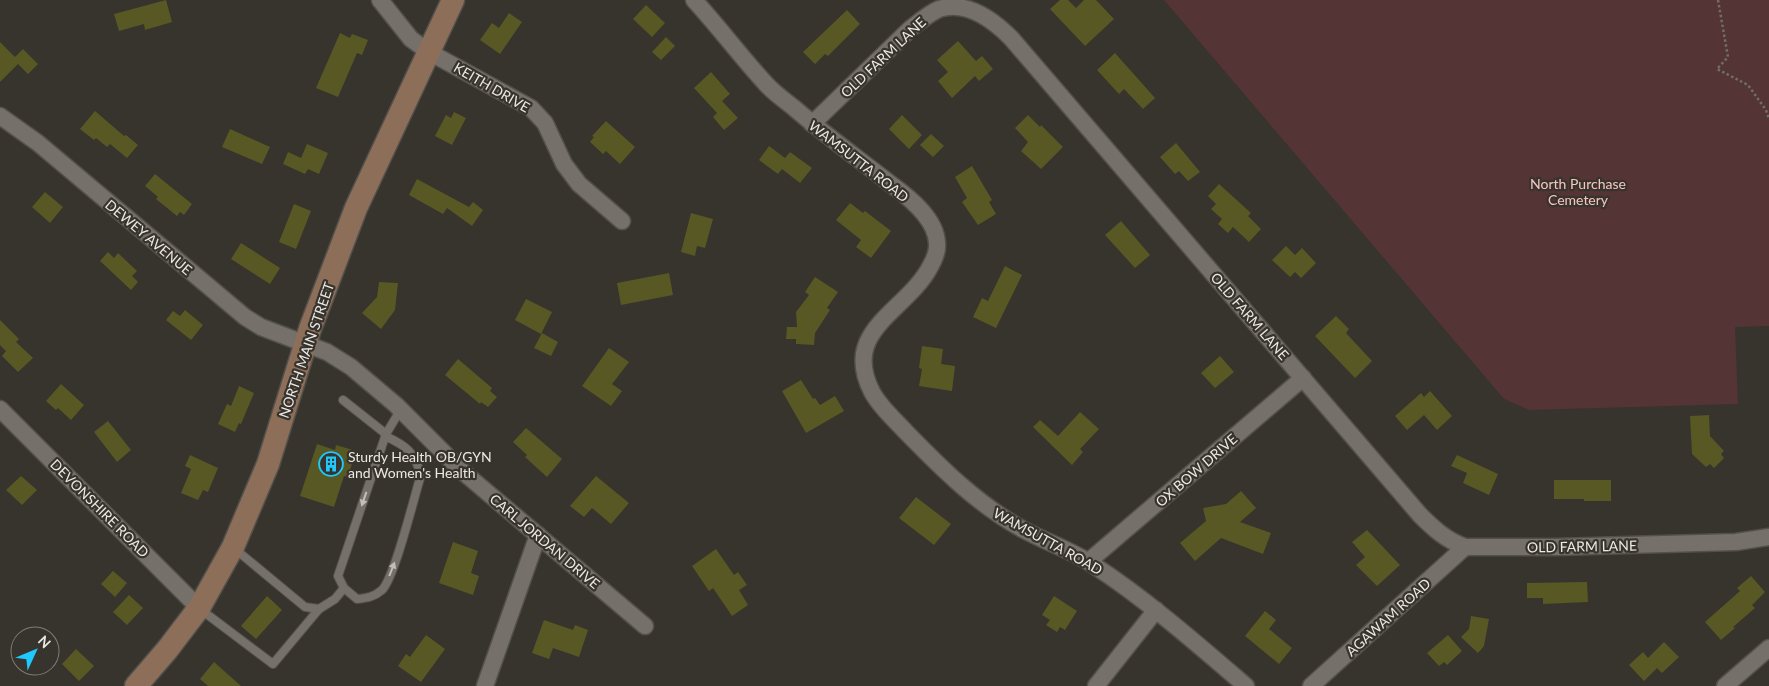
<svg xmlns="http://www.w3.org/2000/svg" width="1769" height="686" viewBox="0 0 1769 686" font-family="Lato,sans-serif">
  <style>
    .green { fill: #543434 }
    .building { fill: #585824 }
    .lines { fill: none; stroke-linecap: round; stroke-linejoin: round }
    .service-casing { stroke: #53504c; stroke-width: 10 }
    .minor-casing { stroke: #53504c; stroke-width: 19 }
    .secondary-casing { stroke: #53504c; stroke-width: 25 }
    .path { stroke: #716e68; stroke-width: 2.5; stroke-dasharray: 2.5 2.5; stroke-linecap: butt }
    .service { stroke: #75716a; stroke-width: 8 }
    .minor { stroke: #75716a; stroke-width: 16 }
    .secondary { stroke: #8d6f59; stroke-width: 22 }
    .oneway { fill: #c2beba }
    .labels { text-anchor: middle; dominant-baseline: central; stroke-width: 4.5; stroke-linejoin: round; paint-order: stroke }
    .street-label { font-size: 14px; fill: #ebe8e5; stroke: #37332d }
    .park-label { font-size: 14px; fill: #fac4c2; stroke: #37332d }
    .poi-label { font-size: 14px; fill: #ebe8e5; stroke: #37332d; text-anchor: start }
  </style>
  <rect width="100%" height="100%" fill="#37332d"/>
  <path class="green" d="M1164 0H1769V326L1735 327 1738 404 1529 410 1504 399Z"/>
  <g class="building">
    <path d="M166 0 172 22 145 30 144 24 119 31 114 14Z"/>
    <path d="M1060 0H1068L1076 8 1084 0H1096L1114 19 1085 46 1050 9Z"/>
    <path d="M646 5 665 23 652 37 633 19Z"/>
    <path d="M847 10 860 24 828 56 825 54 815 64 803 52Z"/>
    <path d="M509 13 522 22 500 54 480 40 492 23 499 28Z"/>
    <path d="M340 33 350 38 352 34 368 40 362 55 357 53 338 97 316 88Z"/>
    <path d="M666 37 675 46 661 60 652 52Z"/>
    <path d="M958 41 976 61 982 56 993 69 979 81 975 76 952 98 938 81 948 72 937 60Z"/>
    <path d="M0 42 15 57 23 49 38 64 28 74 18 64 0 82Z"/>
    <path d="M1115 53 1155 98 1143 109 1124 89 1119 94 1097 70Z"/>
    <path d="M711 72 730 94 722 101 738 118 724 130 713 117 717 113 694 88Z"/>
    <path d="M95 111 124 136 126 135 138 145 127 158 110 144 107 147 96 138 94 140 80 129Z"/>
    <path d="M454 112 466 118 452 145 435 136 446 115 451 118Z"/>
    <path d="M902 115 922 135 909 149 889 129Z"/>
    <path d="M1028 115 1040 127 1041 125 1063 147 1041 169 1021 151 1028 142 1015 128Z"/>
    <path d="M606 121 635 147 620 164 606 151 603 154 590 142 594 137 592 136Z"/>
    <path d="M230 129 270 147 262 164 222 147Z"/>
    <path d="M931 134 944 146 933 157 920 145Z"/>
    <path d="M1176 143 1200 172 1188 181 1179 171 1175 174 1160 157Z"/>
    <path d="M307 144 328 153 319 174 308 169 305 174 283 164 288 152 301 158Z"/>
    <path d="M769 146 785 158 790 152 812 168 800 183 782 169 778 174 759 160Z"/>
    <path d="M972 166 992 200 989 202 996 214 978 225 962 202 967 198 955 177Z"/>
    <path d="M155 174 192 204 184 215 180 212 177 216 156 199 158 197 145 186Z"/>
    <path d="M417 179 469 207 473 202 483 210 472 226 447 208 443 214 409 195Z"/>
    <path d="M1219 184 1251 213 1248 216 1261 229 1249 242 1233 227 1228 233 1218 224 1222 219 1211 209 1216 204 1208 196Z"/>
    <path d="M45 192 63 207 50 223 32 207Z"/>
    <path d="M850 203 863 213 865 211 891 231 871 258 856 247 861 240 836 220Z"/>
    <path d="M294 204 311 211 296 249 279 242Z"/>
    <path d="M691 213 713 219 705 248 697 246 695 256 681 252Z"/>
    <path d="M1121 221 1150 255 1135 268 1105 235Z"/>
    <path d="M241 243 280 268 270 284 231 259Z"/>
    <path d="M1286 246 1295 255 1302 248 1316 263 1301 278 1295 272 1290 277 1272 260Z"/>
    <path d="M108 252 114 258 118 253 137 271 132 276 138 282 131 290 100 261Z"/>
    <path d="M1005 266 1022 275 996 328 973 317 982 298 988 301Z"/>
    <path d="M669 273 673 295 621 305 617 283Z"/>
    <path d="M815 277 838 292 827 308 830 310 815 333 814 345 796 344V339H786L787 327H797L796 312 809 295 805 292Z"/>
    <path d="M379 282 398 283 395 310 381 329 362 313 377 297Z"/>
    <path d="M526 299 552 312 541 334 515 320Z"/>
    <path d="M185 310 203 325 191 340 166 320 173 311 180 316Z"/>
    <path d="M1336 316 1349 329 1346 333 1372 361 1355 378 1315 336Z"/>
    <path d="M0 320 19 339 16 342 33 358 18 372 2 356 6 351 0 345Z"/>
    <path d="M542 333 558 342 551 356 534 348Z"/>
    <path d="M922 346 943 349 941 364 955 366 952 391 919 386 922 369 919 368Z"/>
    <path d="M609 348 629 362 612 384 622 391 611 406 582 386Z"/>
    <path d="M1220 356 1234 372 1215 388 1201 373Z"/>
    <path d="M458 359 492 388 490 391 497 397 488 407 481 402 480 404 445 375Z"/>
    <path d="M801 380 813 399 815 398 820 405 835 396 844 411 806 433 782 391Z"/>
    <path d="M61 384 84 405 71 420 58 408 56 410 46 401Z"/>
    <path d="M239 386 254 393 241 424 239 423 235 432 218 424 227 404 231 406Z"/>
    <path d="M1430 391 1452 416 1437 430 1424 415 1407 430 1395 416 1421 393 1424 397Z"/>
    <path d="M1080 412 1099 429 1080 449 1083 452 1072 465 1033 427 1040 420 1058 436Z"/>
    <path d="M1709 415 1710 436 1724 451 1721 454 1724 458 1714 468 1710 464 1706 467 1692 454 1690 416Z"/>
    <path d="M108 421 131 450 117 462 94 432Z"/>
    <path d="M526 428 562 459 547 477 525 457 527 455 513 442Z"/>
    <path d="M317 444 335 450 336 445 356 451 348 477 344 476 334 507 300 496Z"/>
    <path d="M190 455 218 468 208 492 203 490 198 500 181 493 191 469 185 466Z"/>
    <path d="M1457 455 1498 474 1489 495 1463 483 1467 473 1451 466Z"/>
    <path d="M21 476 37 490 22 505 6 490Z"/>
    <path d="M596 476 629 503 611 524 592 508 584 517 570 506Z"/>
    <path d="M1554 480H1611V501H1584V499H1554Z"/>
    <path d="M1241 491 1256 508 1240 522 1271 533 1263 554 1221 538 1195 561 1180 543 1206 521 1203 508 1226 504Z"/>
    <path d="M916 497 951 524 934 545 899 518Z"/>
    <path d="M1367 530 1400 565 1377 586 1356 565 1365 557 1352 542Z"/>
    <path d="M453 542 478 551 471 573 479 576 473 595 439 583Z"/>
    <path d="M716 549 734 575 738 572 747 585 739 590 748 605 732 616 713 588 709 591 692 566Z"/>
    <path d="M113 571 127 583 115 597 101 584Z"/>
    <path d="M1751 576 1765 592 1752 605 1755 608 1733 627 1735 628 1721 640 1705 622 1740 591 1737 588Z"/>
    <path d="M1587 582 1588 602 1543 604V598H1527V583Z"/>
    <path d="M129 595 143 608 127 625 113 612Z"/>
    <path d="M267 596 282 610 256 639 241 626Z"/>
    <path d="M1054 596 1077 611 1065 630 1060 627 1057 632 1046 625 1050 620 1042 615Z"/>
    <path d="M1265 611 1276 620 1269 629 1292 648 1279 664 1245 636Z"/>
    <path d="M1471 616 1489 619 1484 646 1478 653 1461 637 1469 629Z"/>
    <path d="M544 620 573 630 575 625 588 630 579 657 553 648 549 659 532 653Z"/>
    <path d="M426 635 445 649 421 682 398 666 406 654 410 657Z"/>
    <path d="M1448 635 1462 651 1447 665 1444 662 1439 666 1427 653Z"/>
    <path d="M1664 642 1679 657 1662 673 1657 668 1644 681 1629 665 1643 652 1648 658Z"/>
    <path d="M76 649 94 666 79 681 62 664Z"/>
    <path d="M214 662 241 686H208L200 679Z"/>
  </g>
  <g class="lines">
    <g class="service-casing">
      <g id="service">
        <path d="M343 400 386 434"/>
        <path d="M385 436C407 446 414 452 421 475 414 497 395 577 382 590 374 597 367 598 357 599L344 588 338 576 386 434 401 409"/>
        <path d="M235 549 305 607 319 609 335 599 344 588"/>
        <path d="M200 609 273 664 319 609"/>
      </g>
    </g>
    <g class="minor-casing">
      <g id="minor">
        <path d="M380 0 411 39 429 52 531 108 545 123 564 164 579 184 622 221"/>
        <path d="M694 0C719 27 741 57 766 84 774 93 784 100 793 107 825 135 859 159 892 185 910 198 936 219 937 243 938 251 934 260 930 267 906 312 840 330 872 392 880 407 894 419 905 431 941 468 978 505 1024 530 1046 542 1071 550 1092 564 1147 600 1196 643 1246 686"/>
        <path d="M0 116 38 143 245 317 261 327 327 352 351 367 396 405 462 471 645 626"/>
        <path d="M812 124 910 29C919 22 928 14 939 9 967 0 993 20 1011 38L1420 515C1434 529 1446 540 1465 547H1556L1736 542 1769 537"/>
        <path d="M0 409 199 608"/>
        <path d="M1089 561 1303 378"/>
        <path d="M485 686 538 535"/>
        <path d="M1096 686 1156 610"/>
        <path d="M1311 686 1465 547"/>
        <path d="M1725 686 1769 648"/>
      </g>
    </g>
    <g class="secondary-casing">
      <path id="secondary" d="M136 686 167 650 199 608 233 547 268 464 310 329 356 208 453 0"/>
    </g>
    <path class="path" d="M1718 0 1728 57 1717 69 1748 85 1766 110 1769 119"/>
    <use href="#service" class="service"/>
    <use href="#minor" class="minor"/>
    <use href="#secondary" class="secondary"/>
  </g>
  <defs><path id="oneway-solid" d="M-6-.8H1V-3.2L6.5 0L1 3.2V.8H-6Z" transform="scale(1.25)"/></defs>
  <g class="oneway">
    <use href="#oneway-solid" transform="translate(364 499) rotate(109)"/>
    <use href="#oneway-solid" transform="translate(392 569) rotate(-69)"/>
  </g>
  <defs>
    <g id="building-ring" transform="scale(1.25)"><circle r="9.5" fill="#37332d" stroke="#1fc9fd" stroke-width="1.5"/><path d="M-4-6H4V6H1V3H-1V6H-4ZM-2.5-4.3h1.7v1.8h-1.7ZM.8-4.3h1.7v1.8H.8ZM-2.5-1h1.7V.8h-1.7ZM.8-1h1.7V.8H.8Z" fill="#1fc9fd"/></g>
  </defs>
  <g fill-rule="evenodd">
    <use href="#building-ring" x="331" y="464"/>
  </g>
  <g class="labels">
    <g class="street-label">
      <text transform="translate(883 57) rotate(-43)">OLD FARM LANE</text>
      <text transform="translate(492 87) rotate(30)">KEITH DRIVE</text>
      <text transform="translate(859 161) rotate(38)">WAMSUTTA ROAD</text>
      <text transform="translate(149 237) rotate(40)">DEWEY AVENUE</text>
      <text transform="translate(1250 316) rotate(49)">OLD FARM LANE</text>
      <text transform="translate(306 350) rotate(-71)">NORTH MAIN STREET</text>
      <text transform="translate(1196 470) rotate(-41)">OX BOW DRIVE</text>
      <text transform="translate(100 508) rotate(45)">DEVONSHIRE ROAD</text>
      <text transform="translate(545 541) rotate(40)">CARL JORDAN DRIVE</text>
      <text transform="translate(1048 541) rotate(29)">WAMSUTTA ROAD</text>
      <text transform="translate(1582 546) rotate(-1)">OLD FARM LANE</text>
      <text transform="translate(1388 617) rotate(-42)">AGAWAM ROAD</text>
    </g>
    <g class="park-label">
      <text x="1578" y="183">North Purchase<tspan x="1578" dy="16">Cemetery</tspan></text>
    </g>
    <g class="poi-label">
      <text x="348" y="456">Sturdy Health OB/GYN<tspan x="348" dy="16">and Women's Health</tspan></text>
    </g>
  </g>
  <g transform="translate(35 651) rotate(46)"><circle r="24" fill="#37332d" stroke="#7f7b77"/>
  <path d="M0-4L9 19L0 12L-9 19Z" fill="#1fc9fd"/>
  <text y="-8" font-size="14" font-weight="bold" text-anchor="middle" fill="#ebe8e5">N</text>
  </g>
</svg>
